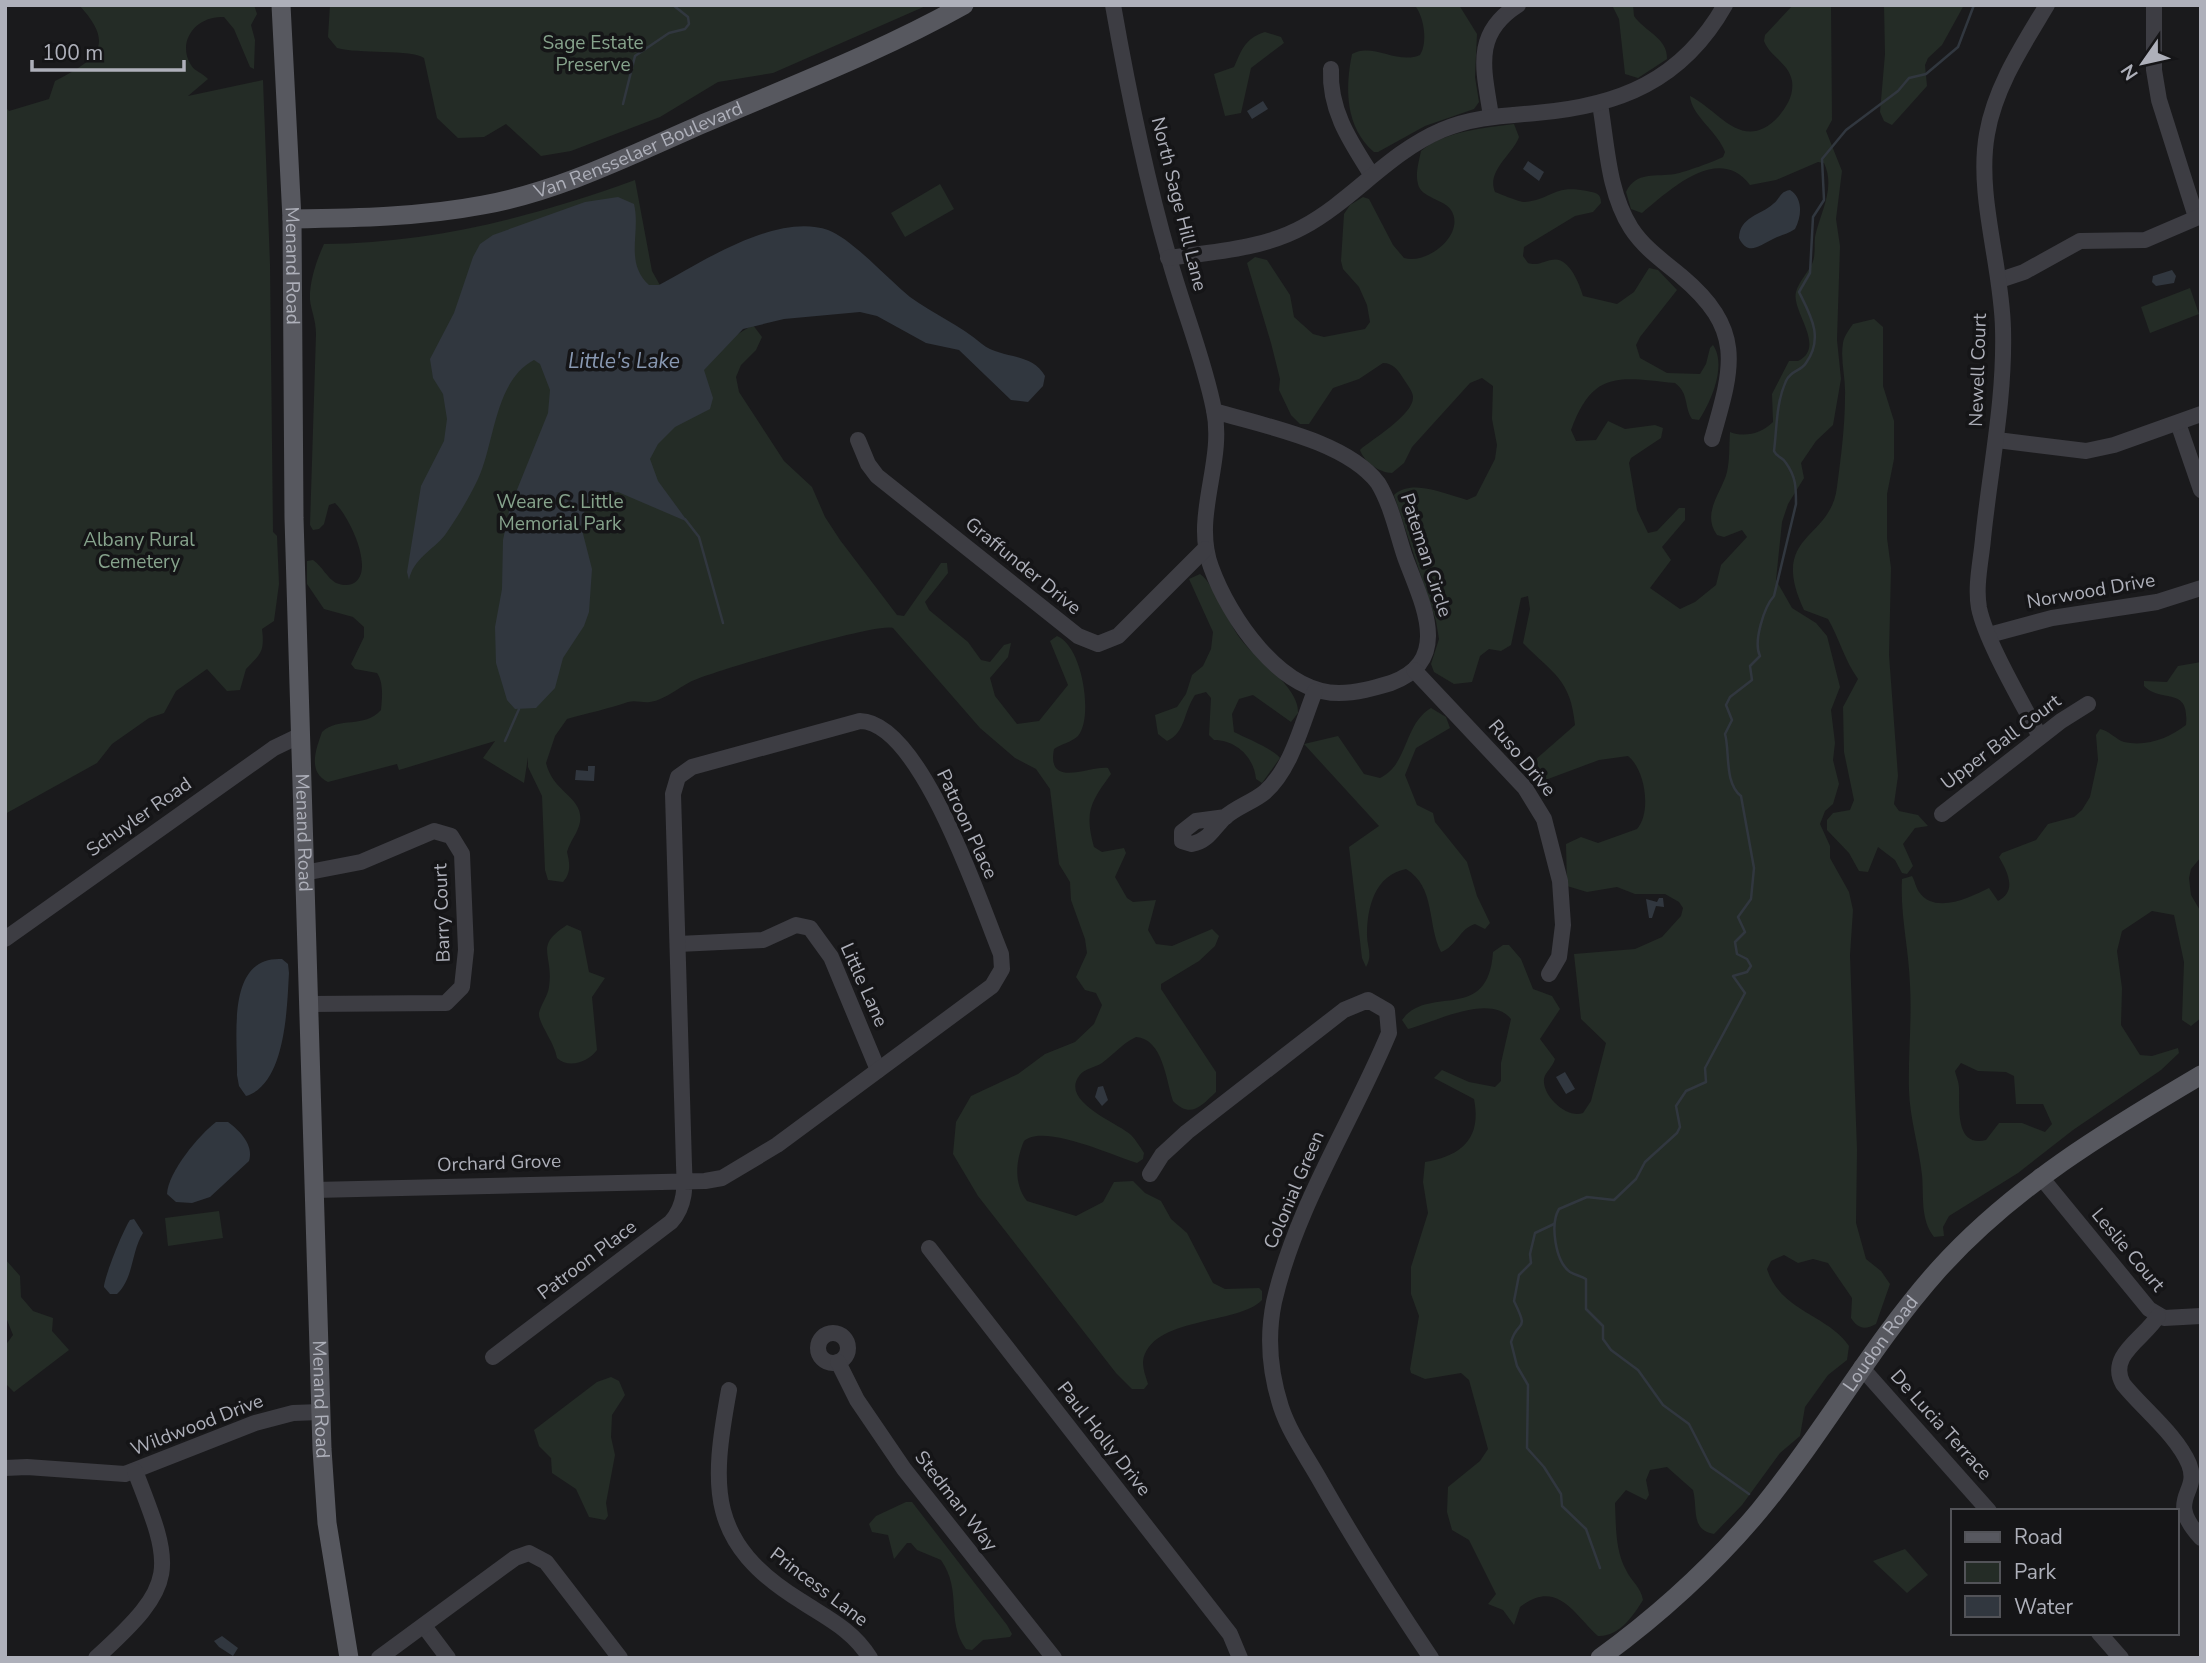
<svg xmlns="http://www.w3.org/2000/svg" width="2206" height="1663" viewBox="0 0 2206 1663" font-family="'Nunito Sans',sans-serif">
  <style>
    .green { fill: #242c26; fill-rule: evenodd }
    .water { fill: #31373f }
    .lines { fill: none; stroke-linecap: round; stroke-linejoin: round }
    .stream { stroke: #31373f; stroke-width: 2.5 }
    .minor { stroke: #3d3d43; stroke-width: 16 }
    .major { stroke: #57585f; stroke-width: 19 }
    .labels { text-anchor: middle; dominant-baseline: central; stroke-width: 7; stroke-linejoin: round; paint-order: stroke }
    .park-label { font-size: 19px; fill: #86a38c; stroke: #151517 }
    .street-label { font-size: 19px; fill: #aeb0ba; stroke: #151517 }
    .water-label { font-size: 21px; font-style: italic; fill: #8898b2; stroke: #151517 }
  </style>
  <rect width="100%" height="100%" fill="#1a1a1c"/>
  <g class="green">
    <path d="M79 5H254L257 14 251 25 255 40 254 69 250 67 234 29 224 17C197 15 176 41 191 65 194 71 203 73 208 79L188 96 263 80 270 264 273 532 277 536 279 584 274 621 262 629C265 653 260 654 246 669L240 690 227 691 207 669 176 691 164 713 149 718 112 744 97 763 5 814V107L9 111 49 99 55 81C98 59 116 45 79 5Z"/>
    <path d="M330 5H928L773 73 718 82 660 117 571 151 541 156 506 124 484 137 458 138 437 118 424 58C412 49 358 54 337 48L328 37Z"/>
    <path d="M1406 5H1459L1477 34 1475 77 1479 102 1474 109 1425 126 1378 152H1374C1345 127 1345 88 1352 54 1372 42 1398 65 1420 55 1428 43 1424 18 1416 7Z"/>
    <path d="M1612 5H1633L1634 16C1644 31 1668 38 1667 59L1638 78 1625 74 1619 19Z"/>
    <path d="M1793 5H1831L1832 120 1826 131 1842 171 1836 219 1840 246 1837 340 1841 379 1833 425 1816 441 1801 463 1804 478 1788 504 1782 522 1776 580 1792 608 1816 623 1827 636 1840 687 1831 710 1835 743 1833 760 1839 784 1833 804 1825 811 1820 824 1830 846V858L1849 892 1853 910 1850 955 1857 1150 1856 1223 1866 1259 1881 1271 1890 1284 1876 1324C1865 1330 1858 1329 1851 1318L1852 1298 1828 1263 1813 1259 1798 1263 1784 1255 1771 1261 1767 1269C1780 1311 1830 1316 1849 1346L1847 1360 1828 1375 1805 1407 1800 1436 1780 1453 1742 1505 1714 1534C1690 1530 1698 1508 1693 1490L1667 1467 1650 1470 1646 1480 1649 1495 1646 1500 1626 1490 1615 1503C1616 1525 1615 1550 1626 1570 1631 1581 1641 1587 1643 1600 1633 1616 1619 1637 1598 1636 1574 1614 1557 1578 1520 1607L1514 1625 1503 1610 1488 1604 1496 1594 1469 1540 1452 1530 1447 1512 1448 1487 1480 1461 1488 1449 1469 1380 1461 1373 1425 1379 1411 1373 1410 1369 1419 1316 1411 1294V1267L1428 1213 1423 1182 1425 1162C1461 1156 1482 1139 1474 1099L1434 1078 1442 1070 1469 1082 1495 1087 1501 1081V1063L1511 1019C1490 993 1435 1022 1408 1029L1402 1020C1429 983 1488 1025 1493 952L1503 945H1509L1521 959 1533 989 1552 996 1560 1009 1540 1039 1555 1059C1553 1067 1545 1072 1544 1079 1542 1096 1567 1119 1583 1113L1591 1101 1606 1043 1581 1019 1574 954 1635 949 1662 937 1681 916 1683 908 1679 902 1665 894H1635L1617 887 1587 892 1567 886 1566 844 1581 837 1598 843 1637 829C1652 812 1645 769 1628 756L1599 760 1540 782 1535 781 1528 773 1535 760 1575 725C1571 679 1552 673 1523 643L1530 609 1528 596 1521 598 1511 645 1501 651 1489 649 1480 656 1472 682 1454 684 1434 672 1431 664 1439 639 1436 621 1394 495C1412 478 1447 495 1467 500L1476 496 1495 459 1497 445 1492 419 1493 386 1482 378 1470 383 1412 447 1404 463 1392 473C1380 473 1364 462 1360 450 1371 440 1414 415 1413 397 1413 391 1406 383 1403 378 1398 370 1393 363 1383 363L1359 379 1333 388 1309 424H1300L1291 415 1279 390 1280 379 1271 343 1247 263 1255 257 1267 260 1290 295 1294 317 1313 334 1324 337 1365 329 1370 322 1367 305 1359 287 1343 269 1341 261 1344 214 1350 205 1363 197 1369 199 1393 245 1404 258C1429 265 1466 233 1451 210 1444 199 1421 198 1418 184 1415 174 1419 161 1421 151 1444 131 1485 128 1514 124L1519 137C1513 154 1486 171 1495 192 1501 194 1518 202 1525 202 1553 199 1553 184 1587 191 1596 193 1601 193 1601 203L1593 212 1575 216 1524 247 1523 256 1528 263C1537 266 1542 262 1551 260 1568 255 1579 282 1583 296L1617 304 1634 292 1649 268 1658 270 1677 290 1640 337 1636 345 1640 358 1667 373 1700 374 1706 364 1710 348 1713 345C1727 365 1711 402 1699 420L1692 419C1684 407 1689 393 1675 383 1618 377 1593 370 1571 430L1576 441 1596 440 1608 421 1625 429 1655 425 1663 428 1661 438 1631 458 1629 463 1637 510 1648 533 1657 531 1679 508H1685V520L1662 547 1671 560 1650 588 1680 609 1695 602 1716 585 1721 565 1747 537 1742 530 1724 537 1717 535C1701 513 1722 492 1727 472 1730 459 1729 445 1730 432 1745 438 1762 433 1773 422L1772 394 1789 361H1798C1827 347 1791 311 1796 292 1799 281 1807 274 1812 264 1816 255 1814 246 1815 237 1820 212 1836 189 1824 163L1818 162 1776 180 1750 185C1718 143 1669 191 1642 213L1631 209 1626 192C1636 171 1656 177 1675 174 1685 172 1713 162 1723 157L1725 152C1718 132 1691 115 1690 96 1719 110 1743 155 1779 116 1787 106 1794 95 1792 81 1789 63 1770 57 1764 41L1765 35Z"/>
    <path d="M1884 5H1964L1942 45 1928 58 1925 65 1927 86 1892 125 1884 121 1880 112 1885 54Z"/>
    <path d="M1265 32 1281 37 1284 43 1251 68 1241 113 1225 116 1214 74 1234 67C1242 50 1244 39 1265 32Z"/>
    <path d="M635 180 652 271 706 367 731 338 753 325 762 337 756 350 741 365 736 377 739 392 784 461 812 487 825 517 840 540 897 615 904 616 941 563H947L948 573 925 602 929 610 968 642 981 660 990 662 1004 645 1011 643 1008 657 990 678 995 696 1017 724 1039 721 1068 685 1050 641 1057 636C1082 645 1094 717 1078 736 1072 742 1061 744 1054 749 1046 790 1091 765 1108 768L1111 774C1091 802 1084 811 1094 847L1102 852 1124 848 1126 853 1115 877 1127 898 1133 902 1156 900 1148 930 1156 944 1172 946 1212 929 1219 936 1215 946 1199 961 1161 984V989L1216 1072V1092C1201 1106 1191 1119 1173 1101 1166 1080 1163 1039 1136 1037 1123 1043 1114 1054 1102 1063 1094 1068 1085 1068 1079 1076 1060 1102 1119 1123 1131 1135 1136 1140 1140 1147 1144 1153L1143 1159 1137 1163C1114 1156 1043 1123 1024 1141 1016 1160 1013 1183 1027 1201L1076 1216 1103 1202 1114 1182 1133 1181 1145 1193 1161 1201 1171 1219 1187 1233 1213 1283 1225 1289 1259 1288 1262 1291V1300C1239 1325 1149 1316 1143 1362 1143 1370 1146 1377 1148 1384L1144 1389H1132L1116 1373 978 1196 953 1154 956 1122 971 1096 1018 1074 1045 1054 1075 1042 1094 1024 1102 1005 1096 993 1085 990 1076 977 1087 953 1085 939 1071 900 1070 882 1059 864 1050 789 1036 769 1015 758 980 728 893 628C878 622 723 669 697 679 682 684 666 700 650 702 642 703 636 700 628 702 608 709 588 713 567 719L555 736 546 763C553 793 584 797 580 822 578 833 570 841 567 852 570 864 571 873 563 882L548 880 545 870 542 796 528 767V757L524 783 483 758 495 741 399 770 397 764 328 782C307 772 316 749 322 732 339 716 364 729 381 710 382 698 384 683 377 673L355 669 351 664 364 637V627L353 617 324 609 307 584V561L313 560C322 566 327 578 336 583 341 585 347 586 352 584 377 573 349 516 335 503L329 505 324 524 319 529 313 530 310 525 316 334C316 320 311 310 310 300 309 282 317 259 324 244 433 243 533 217 635 180Z"/>
    <path d="M940 184 954 209 905 237 891 213Z"/>
    <path d="M2190 288 2199 314 2150 333 2141 307Z"/>
    <path d="M1874 319 1883 327V386L1894 421V459L1887 494V538L1891 568 1889 655 1898 776 1894 804 1899 811 1918 815 1928 826 1915 828 1903 844 1913 866 1907 874 1902 873 1895 860 1878 847 1868 872 1859 871 1849 853 1827 830V820L1833 813 1850 810 1854 800 1844 752 1843 707 1858 679C1844 659 1840 640 1828 619L1804 610C1768 533 1831 541 1837 487 1841 457 1845 426 1845 396 1846 379 1840 360 1843 343 1844 336 1849 330 1853 324Z"/>
    <path d="M1200 574C1215 584 1228 625 1243 642 1259 662 1299 687 1298 713L1291 722 1253 695 1239 699 1232 714 1234 732C1246 738 1273 749 1280 758L1262 783 1256 779C1254 757 1236 740 1214 740L1209 735 1211 698 1206 692 1195 695C1183 713 1186 732 1167 741L1158 734 1155 715 1177 707 1186 694 1192 675 1203 666 1211 649 1213 632 1189 579Z"/>
    <path d="M2201 662V857L2191 869 2189 878 2191 895 2201 912V1018L2191 1026 2182 1020 2184 962 2174 915 2152 911 2122 931 2117 951 2122 988 2121 1025 2140 1055 2152 1056 2178 1048 2179 1053 2161 1070 2073 1130 2018 1173 1949 1216 1943 1227 1944 1236 1934 1237C1920 1219 1924 1196 1922 1175 1919 1147 1910 1119 1909 1091 1908 1056 1912 1020 1910 985 1909 949 1900 915 1902 879L1912 876C1915 881 1916 888 1919 892 1935 915 1971 897 1989 888L1998 901C2018 891 2007 871 1999 857L2002 853 2036 840 2048 824 2074 817 2082 810 2090 797 2098 760 2096 735 2100 729C2110 731 2115 739 2124 742 2147 747 2169 738 2186 725 2190 685 2162 704 2144 686V681L2167 682 2178 666ZM1961 1063 1978 1071 2006 1072 2014 1076 2016 1104H2043L2052 1124 2045 1132 2022 1123H1999L1986 1140C1954 1148 1960 1105 1959 1088 1959 1082 1956 1076 1955 1071Z"/>
    <path d="M1431 708 1446 717 1450 728 1416 748 1405 775 1417 805 1433 813 1435 822 1467 862 1477 896 1490 923 1485 929 1475 924C1460 928 1456 947 1441 952 1427 925 1436 887 1406 869 1375 875 1367 907 1367 935 1367 947 1373 955 1366 967L1362 958 1349 847 1379 826 1304 744 1338 736 1364 774 1380 778C1409 764 1403 725 1431 708Z"/>
    <path d="M567 925 581 931 589 972 605 978 592 997 597 1050C588 1062 569 1069 557 1058 555 1043 538 1023 539 1013 541 1004 548 996 549 987 554 953 533 947 567 925Z"/>
    <path d="M219 1211 223 1238 168 1246 165 1218Z"/>
    <path d="M5 1259 20 1276 21 1297 33 1311 53 1318 52 1331 69 1350 14 1392 5 1383V1346L13 1335 5 1315Z"/>
    <path d="M611 1377 619 1381 625 1395 612 1415 611 1437 615 1455 606 1503 608 1516 605 1520 589 1517 576 1489 552 1473 551 1458 539 1446 534 1430 597 1382Z"/>
    <path d="M906 1502H912L1007 1625 1012 1634 1010 1637 983 1640 972 1650 966 1649C945 1620 963 1592 941 1560L917 1550 911 1543H907L894 1559 888 1535 872 1532 869 1524 876 1516Z"/>
    <path d="M1905 1549 1928 1575 1907 1593 1873 1561Z"/>
  </g>
  <g class="water">
    <path d="M1263 101 1268 109 1252 119 1247 111Z"/>
    <path d="M1528 161 1544 172 1539 181 1523 169Z"/>
    <path d="M1790 190C1803 198 1802 216 1795 229 1788 234 1781 235 1773 239 1760 245 1748 257 1739 238 1739 217 1761 215 1773 204 1781 198 1779 192 1790 190Z"/>
    <path d="M618 197 634 204C641 233 624 262 649 285H659C702 262 777 212 828 230 851 238 890 281 910 297 933 314 960 325 982 344 1000 359 1032 352 1045 376L1043 386 1028 402 1011 400 959 350 926 343 877 316 860 312 784 319 743 329 704 370 713 398 710 409 675 427 658 444 650 459 658 481 688 522 618 492 607 493 586 505 581 526 592 569 589 612 584 626 563 658 555 688 536 708 515 709 507 700 496 663 495 627 502 589 503 540 510 507 548 413 550 390 540 364 534 360C494 381 495 443 478 479 469 498 457 518 445 535 433 550 413 559 409 580L407 572 421 486 444 441 447 419 443 394 433 378 430 359 454 313 473 257 480 244 493 235 585 202Z"/>
    <path d="M2172 270 2176 276 2174 283 2156 286 2152 282 2153 276Z"/>
    <path d="M588 766H595L594 781 575 780 576 770 588 771Z"/>
    <path d="M1659 898H1663L1664 907 1656 906 1652 918H1649L1646 899 1657 902Z"/>
    <path d="M282 959 288 964 289 973C287 1007 286 1084 246 1096L239 1086 237 1075C238 1039 225 956 282 959Z"/>
    <path d="M1565 1072 1575 1089 1566 1094 1556 1077Z"/>
    <path d="M1103 1086 1108 1100 1102 1106 1095 1097 1098 1087Z"/>
    <path d="M216 1122H228C240 1131 254 1145 249 1161L210 1197 192 1203 176 1202 167 1194C168 1172 199 1135 216 1122Z"/>
    <path d="M134 1219 143 1233C131 1252 134 1278 117 1294H110L104 1287C104 1278 123 1230 130 1220Z"/>
    <path d="M222 1636 238 1648 233 1656 219 1647 214 1641Z"/>
  </g>
  <g class="lines">
    <g class="stream">
      <path d="M623 104 635 56 669 33 685 29 689 24 688 17 673 5"/>
      <path d="M685 519 699 537 723 623"/>
      <path d="M505 741 519 709"/>
      <path d="M1554 1224 1535 1233 1530 1254 1531 1263 1519 1275 1514 1301C1530 1334 1518 1318 1511 1342L1517 1366 1528 1385 1527 1448 1544 1467 1561 1494 1562 1506 1586 1529 1600 1568"/>
      <path d="M1749 1494 1711 1467 1689 1424 1663 1405 1638 1370 1611 1350 1603 1339V1326L1586 1309V1279C1581 1276 1575 1275 1570 1272 1555 1261 1550 1224 1559 1209L1587 1197 1614 1200 1636 1179 1645 1162 1677 1133 1680 1127 1676 1106 1686 1091 1706 1082 1705 1068 1745 993 1733 976 1747 972 1751 966 1747 959 1737 954 1735 942 1745 932 1738 917 1751 899 1754 868 1741 796C1724 783 1730 751 1725 734L1732 720 1726 705 1730 697 1752 680 1750 666 1760 656C1753 642 1764 607 1774 596L1796 504C1796 487 1796 477 1786 463 1782 456 1777 458 1774 451 1777 427 1776 403 1786 381 1791 370 1800 372 1806 363 1824 338 1811 316 1799 292L1810 273 1813 217 1824 200 1822 159 1846 130 1898 91 1909 78 1926 74 1958 47 1974 5"/>
    </g>
    <g class="minor">
      <path d="M1113 5C1128 90 1145 175 1169 258 1183 309 1204 359 1214 410 1225 462 1192 516 1211 567 1229 617 1280 693 1339 693 1357 693 1374 688 1391 683 1454 660 1421 601 1405 557 1397 533 1391 504 1378 483 1346 441 1264 426 1214 411"/>
      <path d="M2154 5V70L2159 100 2196 217"/>
      <path d="M1331 69C1329 110 1350 141 1371 174"/>
      <path d="M1600 104C1607 145 1608 192 1631 228 1644 248 1663 261 1681 276 1745 330 1733 366 1712 439"/>
      <path d="M1491 116C1484 70 1472 34 1518 5"/>
      <path d="M1168 258C1213 252 1263 249 1303 227 1353 200 1388 153 1442 130 1473 117 1502 116 1536 113 1619 106 1682 81 1725 5"/>
      <path d="M2000 280 2024 272 2080 241 2145 240 2201 216"/>
      <path d="M2178 423 2201 490"/>
      <path d="M858 440 868 464 877 476 1078 636 1098 644 1118 636 1205 549"/>
      <path d="M1997 440 2086 451 2114 445 2201 414"/>
      <path d="M1989 635 2052 618 2157 602 2201 588"/>
      <path d="M1414 670 1525 788 1544 819 1560 881 1563 925 1559 957 1549 974"/>
      <path d="M2040 737C2023 704 1986 642 1979 608 1975 586 1981 561 1983 539 1990 469 2005 400 2003 329 2002 267 1976 195 1987 134 1995 87 2023 45 2047 5"/>
      <path d="M1942 814 2061 721 2088 704"/>
      <path d="M1226 817 1196 821 1182 832V841L1192 844C1208 841 1213 829 1224 818 1236 807 1253 802 1265 792 1292 768 1302 723 1315 691"/>
      <path d="M304 873 361 862 434 831 451 836 462 854 466 950 462 987 446 1003 308 1004"/>
      <path d="M5 939 274 748 301 735"/>
      <path d="M678 944 763 940 796 925 810 928 831 957 878 1070"/>
      <path d="M1150 1174 1162 1155 1187 1132 1344 1010 1368 1000 1387 1011 1389 1033C1352 1122 1296 1206 1274 1302 1267 1336 1270 1373 1281 1407 1290 1434 1307 1457 1321 1482 1355 1542 1392 1600 1431 1658"/>
      <path d="M2040 1176 2149 1309 2164 1318 2201 1316"/>
      <path d="M314 1190 705 1181 722 1178 777 1145 992 986 1002 969 1001 954C980 903 921 722 860 721L692 767 678 777 673 794 684 1165C685 1186 686 1205 671 1222L493 1357"/>
      <path d="M929 1248 1230 1634 1240 1658"/>
      <path d="M2158 1316C2145 1338 2107 1355 2123 1384 2143 1409 2176 1434 2189 1464 2201 1495 2164 1497 2201 1538"/>
      <circle cx="833" cy="1348" r="15"/>
      <path d="M838 1362 857 1400 904 1469 1054 1658"/>
      <path d="M1861 1367 1989 1511"/>
      <path d="M729 1390C711 1488 707 1543 801 1601 827 1618 853 1630 870 1658"/>
      <path d="M5 1468 27 1467 125 1474 255 1423 293 1413 320 1412"/>
      <path d="M424 1626 448 1658"/>
      <path d="M2099 1633 2121 1658"/>
      <path d="M96 1658C179 1583 174 1570 135 1471"/>
      <path d="M379 1658 515 1558 529 1553 546 1562 620 1658"/>
    </g>
    <g class="major">
      <path id="s1" d="M281 5 292 219 294 518 322 1449 327 1523 349 1658"/>
      <path id="s2" d="M292 219C356 218 420 217 483 205 561 191 635 153 707 122 793 85 882 51 964 5"/>
      <path id="s3" d="M1600 1658C1659 1615 1712 1567 1759 1511 1823 1434 1871 1345 1939 1269 2013 1187 2106 1131 2201 1075"/>
    </g>
  </g>
  <g class="labels">
    <g class="park-label">
      <text x="593" y="43">Sage Estate<tspan x="593" dy="22">Preserve</tspan></text>
      <text x="560" y="502">Weare C. Little<tspan x="560" dy="22">Memorial Park</tspan></text>
      <text x="139" y="540">Albany Rural<tspan x="139" dy="22">Cemetery</tspan></text>
    </g>
    <g class="street-label">
      <text stroke="none"><textPath href="#s2" startOffset="357">Van Rensselaer Boulevard</textPath></text>
      <text transform="translate(1179 204) rotate(76)">North Sage Hill Lane</text>
      <text stroke="none"><textPath href="#s1" startOffset="261">Menand Road</textPath></text>
      <text transform="translate(1978 370) rotate(-88)">Newell Court</text>
      <text transform="translate(1426 555) rotate(72)">Pateman Circle</text>
      <text transform="translate(1023 566) rotate(39)">Graffunder Drive</text>
      <text transform="translate(2091 591) rotate(-10)">Norwood Drive</text>
      <text transform="translate(2001 742) rotate(-37)">Upper Ball Court</text>
      <text transform="translate(1522 758) rotate(50)">Ruso Drive</text>
      <text transform="translate(139 817) rotate(-35)">Schuyler Road</text>
      <text transform="translate(967 824) rotate(65)">Patroon Place</text>
      <text stroke="none"><textPath href="#s1" startOffset="828">Menand Road</textPath></text>
      <text transform="translate(442 913) rotate(-92)">Barry Court</text>
      <text transform="translate(864 985) rotate(66)">Little Lane</text>
      <text transform="translate(499 1163) rotate(-2)">Orchard Grove</text>
      <text transform="translate(1294 1190) rotate(-67)">Colonial Green</text>
      <text transform="translate(2128 1250) rotate(50)">Leslie Court</text>
      <text transform="translate(587 1260) rotate(-37)">Patroon Place</text>
      <text stroke="none"><textPath href="#s3" startOffset="424">Loudon Road</textPath></text>
      <text stroke="none"><textPath href="#s1" startOffset="1395">Menand Road</textPath></text>
      <text transform="translate(197 1425) rotate(-21)">Wildwood Drive</text>
      <text transform="translate(1941 1425) rotate(48)">De Lucia Terrace</text>
      <text transform="translate(1104 1439) rotate(52)">Paul Holly Drive</text>
      <text transform="translate(956 1501) rotate(52)">Stedman Way</text>
      <text transform="translate(819 1587) rotate(37)">Princess Lane</text>
    </g>
    <g class="water-label">
      <text x="624" y="361">Little's Lake</text>
    </g>
  </g>
  <rect width="2206" height="1663" fill="none" stroke="#aeb0ba" stroke-width="14"/>
  <rect x="1951" y="1509" width="228" height="126" fill="#151517" stroke="#525358" stroke-width="2"/>
  <rect x="1965" y="1532" width="35" height="10" fill="#57585f" stroke="#525358" stroke-width="2"/>
  <text x="2014" y="1544" font-size="21" fill="#aeb0ba">Road</text>
  <rect x="1965" y="1562" width="35" height="21" fill="#242c26" stroke="#525358" stroke-width="2"/>
  <text x="2014" y="1579" font-size="21" fill="#aeb0ba">Park</text>
  <rect x="1965" y="1596" width="35" height="21" fill="#31373f" stroke="#525358" stroke-width="2"/>
  <text x="2014" y="1614" font-size="21" fill="#aeb0ba">Water</text>
  <g transform="translate(2143 63) rotate(236)" stroke="#151517" stroke-width="5" paint-order="stroke">
  <path d="M0-5L12 26L0 18L-12 26Z" fill="#aeb0ba"/>
  <text y="-10" font-size="19" font-weight="bold" text-anchor="middle" fill="#aeb0ba">N</text>
  </g>
  <path d="M32 60v10h152v-10" fill="none" stroke="#aeb0ba" stroke-width="3.5"/>
  <text x="42" y="60" font-size="21" fill="#aeb0ba" stroke="#151517" stroke-width="5" paint-order="stroke">100 m</text>
</svg>
